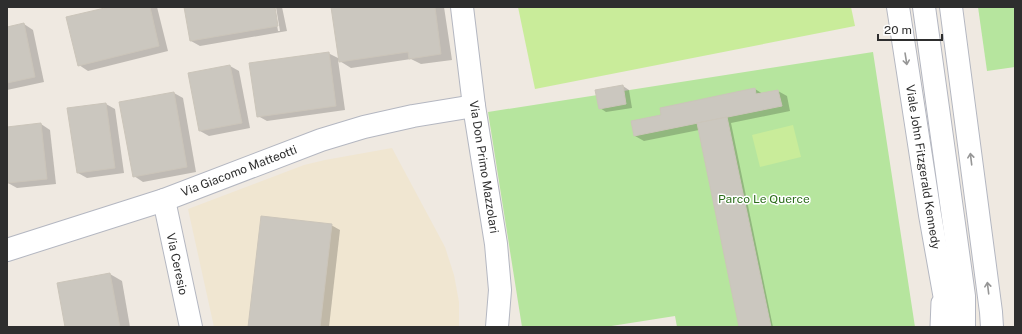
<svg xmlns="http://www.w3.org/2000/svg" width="1022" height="334" viewBox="0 0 1022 334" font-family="'Public Sans',sans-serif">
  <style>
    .education { fill: #f0e6d1 }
    .green { fill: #b6e59e }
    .pitch { fill: #c9ec9a }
    .shadow { fill: #0003 }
    .building { fill: #cbc7bf; stroke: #cbc5ba }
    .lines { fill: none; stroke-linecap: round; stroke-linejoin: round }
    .lane-casing { stroke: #b4b7c1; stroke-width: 15 }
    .street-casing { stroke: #b4b7c1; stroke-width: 24 }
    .secondary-casing { stroke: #b4b7c1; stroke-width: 24 }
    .lane { stroke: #fff; stroke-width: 13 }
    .street { stroke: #fff; stroke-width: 22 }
    .secondary { stroke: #fff; stroke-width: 22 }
    .oneway { stroke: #969696 }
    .labels { text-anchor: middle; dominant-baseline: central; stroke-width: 3; stroke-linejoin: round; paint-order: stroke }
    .street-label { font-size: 12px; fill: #2e2e2e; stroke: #fff }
    .park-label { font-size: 12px; fill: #2c6e1b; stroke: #fff }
  </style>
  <rect width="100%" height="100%" fill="#efe9e1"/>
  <path class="education" d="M392 148 445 247 454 275 459 302V327H214L188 209 304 165 325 160Z"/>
  <g class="green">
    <path d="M978 7H1015V67L987 71Z"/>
    <path d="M873 52 915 327H677L675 316 605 327H522L488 112Z"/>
  </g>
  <g class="pitch">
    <path d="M518 7H851L855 26 535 89Z"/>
    <path d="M793 125 801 157 760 167 752 135Z"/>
  </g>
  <g class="shadow">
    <path d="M113 7H157L168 51 88 71 79 65Z"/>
    <path d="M185 7H274L278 31H280L276 7H282L287 31 200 46 191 41Z"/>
    <path d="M332 7H444L452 60 421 64 411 59 351 68 338 60 345 110 267 121 258 116 328 53 340 59Z"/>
    <path d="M24 24 33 30 44 82 7 90V28Z"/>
    <path d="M230 66 239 71 250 128 209 136 200 131 189 74Z"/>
    <path d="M623 86 629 90 632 108 606 112 600 108Z"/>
    <path d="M755 89 763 94 778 91 787 96 790 111 731 123 773 327H740L699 130 644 141 635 136 662 115Z"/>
    <path d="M174 93 183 98 196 172 143 182 134 176Z"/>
    <path d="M106 104 115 109 124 173 87 178 78 173Z"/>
    <path d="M41 124 50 130 56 184 17 188 8 183 7 175V128Z"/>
    <path d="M331 225 340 230 329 327H249Z"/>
    <path d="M110 274 122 281 130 327H66Z"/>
  </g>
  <g class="building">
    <path d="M109 7H150L159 46 78 66 66 17Z"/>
    <path d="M184 7H275L278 26 190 41Z"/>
    <path d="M331 7H435L441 54 409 59 408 52 339 62Z"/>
    <path d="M24 23 35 77 7 83V27Z"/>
    <path d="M329 52 336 106 257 117 249 63Z"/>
    <path d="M230 65 242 123 199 131 188 73Z"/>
    <path d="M623 85 626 104 599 109 595 90Z"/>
    <path d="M755 88 756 94 778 90 782 106 634 136 631 121 661 115 660 108Z"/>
    <path d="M174 92 187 167 133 177 119 102Z"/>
    <path d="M106 103 115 168 77 173 67 108Z"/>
    <path d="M727 117 771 327H739L697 123Z"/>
    <path d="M41 123 47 179 7 183V127Z"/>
    <path d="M261 216 332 224 320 327H248Z"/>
    <path d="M110 273 120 327H65L57 283Z"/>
  </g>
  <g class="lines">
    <g class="lane-casing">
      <path id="lane" d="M937 327 938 302"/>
    </g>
    <g class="street-casing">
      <g id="street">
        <path d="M462 7 474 106 496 244 500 290 497 327"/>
        <path d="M164 200 191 327"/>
        <path d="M7 250 164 200 321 140 364 127 413 116 474 106"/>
      </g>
    </g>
    <g class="secondary-casing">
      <g id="secondary">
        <path d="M898 7 930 215 950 327"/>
        <path d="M924 7 964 296V327"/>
        <path d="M951 7 991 312 992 327"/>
      </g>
    </g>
    <use href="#lane" class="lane"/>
    <use href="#street" class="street"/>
    <use href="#secondary" class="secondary"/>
  </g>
  <defs><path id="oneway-shaft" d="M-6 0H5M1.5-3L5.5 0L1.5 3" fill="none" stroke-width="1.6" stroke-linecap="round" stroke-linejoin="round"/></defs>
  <g class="oneway">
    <use href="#oneway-shaft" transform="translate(906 59) rotate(81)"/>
    <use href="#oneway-shaft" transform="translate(971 159) rotate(-97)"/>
    <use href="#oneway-shaft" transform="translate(988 288) rotate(-97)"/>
  </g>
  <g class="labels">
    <g class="street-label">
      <text transform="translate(484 167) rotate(81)">Via Don Primo Mazzolari</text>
      <text transform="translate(923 167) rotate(81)">Viale John Fitzgerald Kennedy</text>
      <text transform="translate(239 171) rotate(-21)">Via Giacomo Matteotti</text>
      <text transform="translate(177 264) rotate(78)">Via Ceresio</text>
    </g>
    <g class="park-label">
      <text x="764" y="199">Parco Le Querce</text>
    </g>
  </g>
  <rect width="1022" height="334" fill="none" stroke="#2e2e2e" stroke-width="16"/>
  <path d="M878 34v6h64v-6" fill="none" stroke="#2e2e2e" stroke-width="2"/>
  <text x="884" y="34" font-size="12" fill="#2e2e2e" stroke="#ffffff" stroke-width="3" paint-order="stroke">20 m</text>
</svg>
